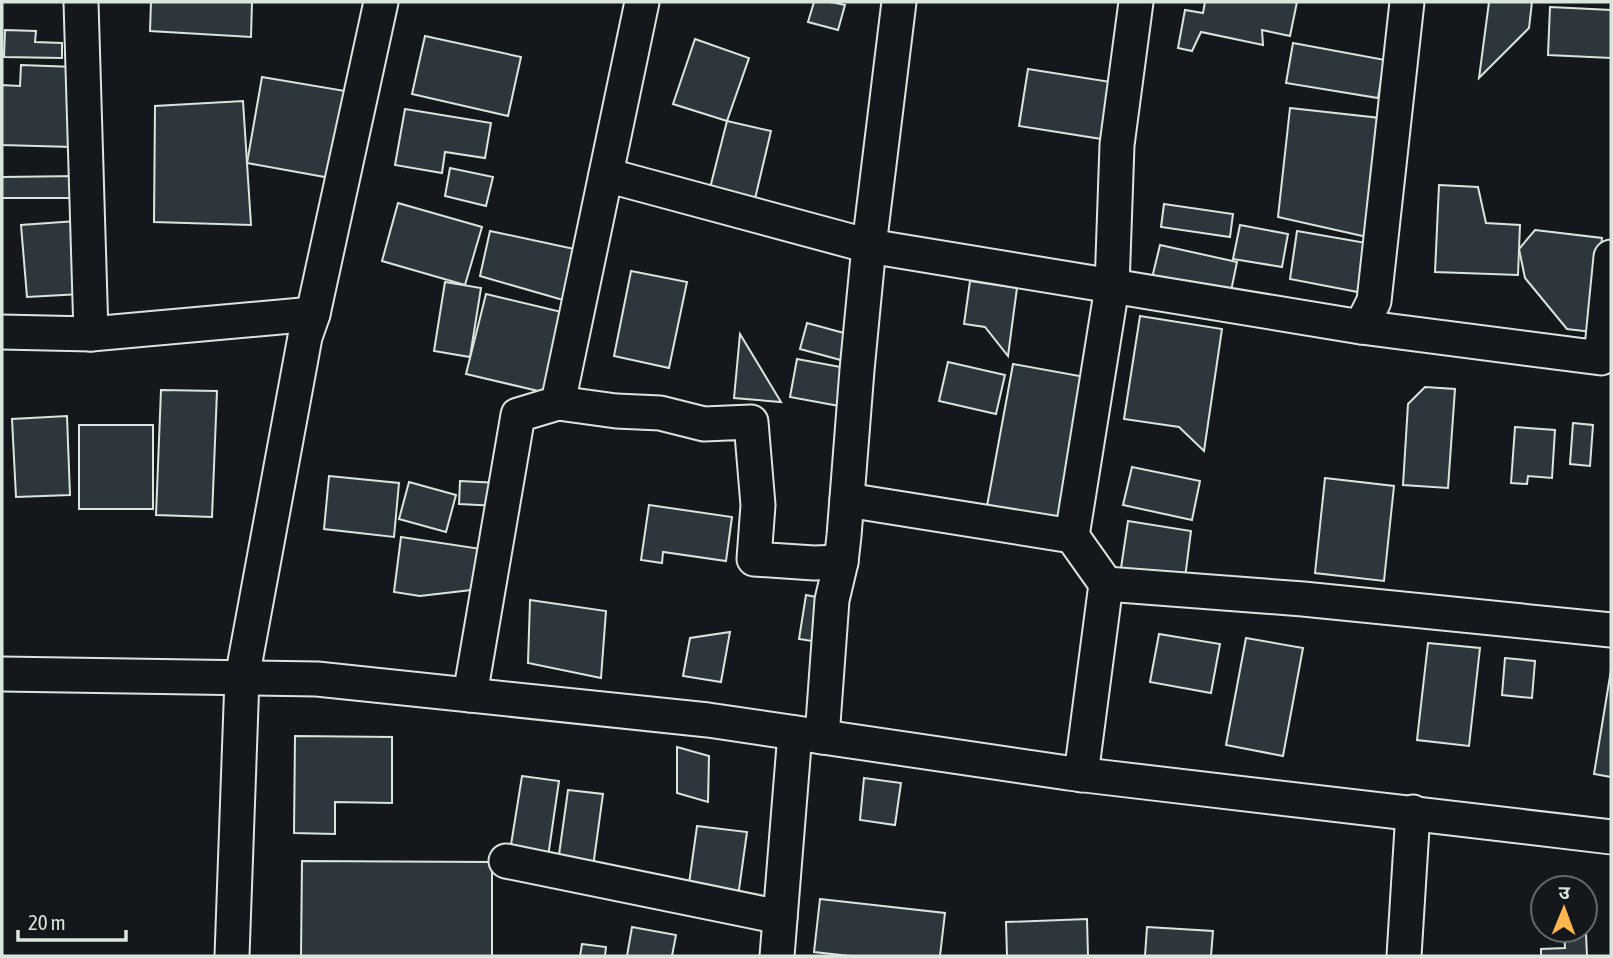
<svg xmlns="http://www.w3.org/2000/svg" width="1613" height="958" viewBox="0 0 1613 958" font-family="'Asap Condensed','Noto Sans Devanagari',sans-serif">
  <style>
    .building { fill: #2c363c; stroke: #d8e6dc; stroke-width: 2 }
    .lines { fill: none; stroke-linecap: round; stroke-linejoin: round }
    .minor-casing { stroke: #d8e6dc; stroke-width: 37 }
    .minor { stroke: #14181c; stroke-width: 33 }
  </style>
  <rect width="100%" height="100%" fill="#14181c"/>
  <g class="building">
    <path d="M151 2H252L251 37 150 31Z"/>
    <path d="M814 2H831L845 5 838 30 808 22Z"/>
    <path d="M1205 2H1297L1290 36 1262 30 1263 45 1201 32 1192 51 1178 48 1185 10 1203 13Z"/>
    <path d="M1489 2H1532L1529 28 1479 78Z"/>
    <path d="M1550 7 1611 10V58L1548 55Z"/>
    <path d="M5 30 36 31 35 42 62 43V58L4 57Z"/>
    <path d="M425 36 521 57 508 116 412 94Z"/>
    <path d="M695 39 749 58 727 121 673 104Z"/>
    <path d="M1293 43 1385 60 1378 98 1286 83Z"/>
    <path d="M21 65 75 67 72 147 2 145V85L20 86Z"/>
    <path d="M1028 69 1117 83 1108 140 1019 126Z"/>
    <path d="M262 77 351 92 336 179 247 163Z"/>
    <path d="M243 101 251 225 154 222 155 106Z"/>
    <path d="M1290 108 1380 118 1367 237 1278 217Z"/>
    <path d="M405 109 491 123 485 158 445 152 442 173 395 165Z"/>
    <path d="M727 121 771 131 754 203 709 192Z"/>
    <path d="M450 168 493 177 486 206 445 196Z"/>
    <path d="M78 176V198H2V177Z"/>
    <path d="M1439 185 1478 187 1486 223 1520 225 1518 275 1435 272Z"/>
    <path d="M398 203 482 227 465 285 382 261Z"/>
    <path d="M1164 204 1233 214 1230 237 1161 227Z"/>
    <path d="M76 221 81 294 27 297 21 225Z"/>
    <path d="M1240 225 1288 234 1282 267 1233 259Z"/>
    <path d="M1535 230 1602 238 1592 332 1567 329 1525 278 1519 249Z"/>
    <path d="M490 231 579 250 570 302 480 276Z"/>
    <path d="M1297 231 1372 244 1363 293 1290 279Z"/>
    <path d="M1160 245 1237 262 1230 296 1152 278Z"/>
    <path d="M631 271 687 282 669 368 614 356Z"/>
    <path d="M970 281 1017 288 1008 356 985 327 964 324Z"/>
    <path d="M445 282 481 288 470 357 434 351Z"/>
    <path d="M486 294 570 314 551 394 466 374Z"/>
    <path d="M1140 316 1222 329 1204 451 1179 427 1124 419Z"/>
    <path d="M807 323 855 336 848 362 800 349Z"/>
    <path d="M740 334 781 402 734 398Z"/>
    <path d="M797 359 857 370 850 408 790 397Z"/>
    <path d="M948 362 1005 375 996 414 939 401Z"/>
    <path d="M1013 364 1085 377 1060 519 987 506Z"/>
    <path d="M1425 387 1455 389 1448 488 1403 485 1408 404Z"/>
    <path d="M161 390 217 391 212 517 156 515Z"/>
    <path d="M67 416 70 495 16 497 12 419Z"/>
    <path d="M1573 423 1593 425 1590 466 1570 464Z"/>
    <rect x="79" y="425" width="74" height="84"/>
    <path d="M1515 427 1555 430 1552 478 1528 476 1527 484 1511 483Z"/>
    <path d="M1132 467 1200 481 1192 520 1123 505Z"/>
    <path d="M329 476 399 483 394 537 324 529Z"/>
    <path d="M1325 478 1394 486 1384 581 1315 573Z"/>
    <path d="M460 481 499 483 498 506 459 504Z"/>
    <path d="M409 482 456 495 446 532 399 519Z"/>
    <path d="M649 505 732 517 726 561 663 552 662 563 641 560Z"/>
    <path d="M1128 521 1191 531 1185 578 1121 568Z"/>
    <path d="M401 537 488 550V588L420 596 394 592Z"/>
    <path d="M806 595 832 600 825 643 799 639Z"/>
    <path d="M530 600 606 611 601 678 528 663Z"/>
    <path d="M730 632 721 682 683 676 690 638Z"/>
    <path d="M1159 634 1220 644 1211 693 1150 682Z"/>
    <path d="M1246 638 1303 648 1283 756 1226 745Z"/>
    <path d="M1428 643 1480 648 1469 746 1417 740Z"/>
    <path d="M1505 658 1535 661 1532 698 1502 695Z"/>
    <path d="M1611 670V777L1594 774Z"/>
    <path d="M295 736 392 737V803L335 802V834L294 833Z"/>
    <path d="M677 747 709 756 708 802 677 793Z"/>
    <path d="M522 776 559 781 548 857 510 851Z"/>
    <path d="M864 778 901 783 895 825 860 820Z"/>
    <path d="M568 790 603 794 593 867 558 862Z"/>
    <path d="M697 826 747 832 738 897 688 891Z"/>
    <path d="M302 861 492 862V956H301Z"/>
    <path d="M820 899 945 913 940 956H850L814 952Z"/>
    <path d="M1087 919 1088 956H1007L1006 922Z"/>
    <path d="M632 927 676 935 672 956H627Z"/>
    <path d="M1147 927 1213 931 1211 956H1145Z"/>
    <path d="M1564 930H1576L1586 934 1587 956H1541V949L1565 948Z"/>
    <path d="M582 944 606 947 605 956H580Z"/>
  </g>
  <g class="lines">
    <g class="minor-casing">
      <g id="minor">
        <path d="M606 175 869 246 1361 327 1374 301 1407 2"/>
        <path d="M1361 327 1601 358 1611 257"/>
        <path d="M2 332 91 334 81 2"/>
        <path d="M91 334 313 314"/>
        <path d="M558 403 616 411 660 413 704 424 751 422 758 505 754 559 814 563 841 562"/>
        <path d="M847 500 1072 536 1106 584 1081 775"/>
        <path d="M1072 536 1112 287 1117 145 1136 2"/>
        <path d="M1106 584 1303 599 1611 630"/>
        <path d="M2 674 317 679 708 720 1068 773 1611 837"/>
        <path d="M470 695 518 415 558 403 642 2"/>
        <path d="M822 737 832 600 841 562 844 536 857 370 869 246 899 2"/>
        <path d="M506 861 780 917"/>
        <path d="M232 956 242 678 305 337 313 314 381 2"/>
        <path d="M777 956 795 733"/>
        <path d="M1404 956 1413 812"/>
      </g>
    </g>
    <use href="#minor" class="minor"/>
  </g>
  <rect width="1613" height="958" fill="none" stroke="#d8e6dc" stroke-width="7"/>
  <g transform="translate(1564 909) rotate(1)"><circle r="33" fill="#14181c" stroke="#626a69" stroke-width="2"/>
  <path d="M0-5L12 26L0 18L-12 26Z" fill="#ffb74d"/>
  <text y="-10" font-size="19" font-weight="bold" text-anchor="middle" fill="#d8e6dc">उ</text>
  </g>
  <path d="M18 930v10h108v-10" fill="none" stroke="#d8e6dc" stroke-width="3.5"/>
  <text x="28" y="930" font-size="21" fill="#d8e6dc" stroke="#14181c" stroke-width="5" paint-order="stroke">20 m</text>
</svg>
